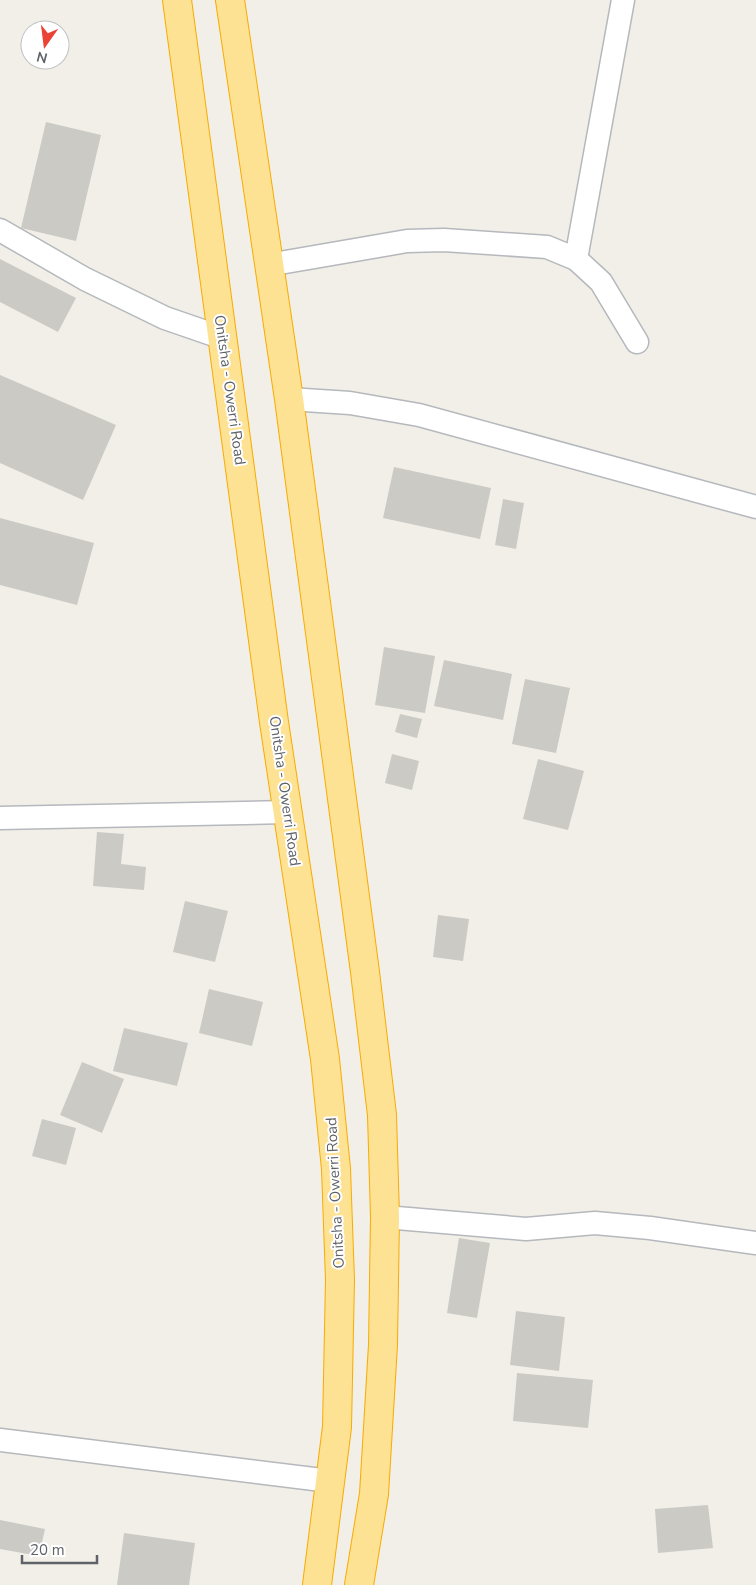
<svg xmlns="http://www.w3.org/2000/svg" width="756" height="1585" viewBox="0 0 756 1585" font-family="'Nunito Sans',sans-serif">
  <style>
    .building { fill: #cccac5 }
    .lines { fill: none; stroke-linecap: round; stroke-linejoin: round }
    .street-casing { stroke: #b5b8bc; stroke-width: 25 }
    .highway-casing { stroke: #f9ab00; stroke-width: 30 }
    .street { stroke: #fff; stroke-width: 22 }
    .highway { stroke: #fde293; stroke-width: 28 }
    .labels { text-anchor: middle; dominant-baseline: central; stroke-width: 4; stroke-linejoin: round; paint-order: stroke }
    .street-label { font-size: 15px; fill: #5f6368; stroke: #fff }
  </style>
  <rect width="100%" height="100%" fill="#f1efe8"/>
  <g class="building">
    <path d="M46 122 101 135 76 241 21 228Z"/>
    <path d="M0 259 76 298 58 332 0 302Z"/>
    <path d="M0 375 116 425 83 500 0 463Z"/>
    <path d="M394 467 491 488 480 539 383 518Z"/>
    <path d="M503 499 524 503 516 549 495 545Z"/>
    <path d="M0 518 94 543 77 605 0 585Z"/>
    <path d="M384 647 435 656 425 713 375 705Z"/>
    <path d="M444 660 512 674 503 720 434 706Z"/>
    <path d="M525 679 570 688 556 753 512 744Z"/>
    <path d="M400 714 422 719 417 738 395 732Z"/>
    <path d="M392 754 419 761 412 790 385 783Z"/>
    <path d="M538 759 584 771 568 830 523 819Z"/>
    <path d="M97 832 124 834 121 864 146 867 144 890 93 886Z"/>
    <path d="M185 901 228 911 215 962 173 952Z"/>
    <path d="M438 915 469 919 463 961 433 957Z"/>
    <path d="M209 989 263 1002 252 1046 199 1033Z"/>
    <path d="M124 1028 188 1043 177 1086 113 1071Z"/>
    <path d="M82 1062 124 1079 102 1133 60 1115Z"/>
    <path d="M42 1119 76 1128 66 1165 32 1156Z"/>
    <path d="M459 1238 490 1243 477 1318 447 1313Z"/>
    <path d="M516 1311 565 1317 559 1371 510 1365Z"/>
    <path d="M517 1373 593 1380 588 1428 513 1421Z"/>
    <path d="M708 1505 713 1548 658 1553 655 1509Z"/>
    <path d="M0 1520 45 1529 39 1556 0 1549Z"/>
    <path d="M124 1533 195 1543 189 1585H117Z"/>
  </g>
  <g class="lines">
    <g class="street-casing">
      <g id="street">
        <path d="M0 230 85 279 165 318 223 338"/>
        <path d="M576 259 623 0"/>
        <path d="M268 265 407 241 444 240 547 247 576 259 601 282 637 342"/>
        <path d="M289 399 350 403 419 415 756 507"/>
        <path d="M0 818 288 812"/>
        <path d="M385 1217 526 1229 595 1223 650 1228 756 1243"/>
        <path d="M0 1440 330 1481"/>
      </g>
    </g>
    <g class="highway-casing">
      <g id="highway">
        <path d="M177 0 274 722 325 1059 336 1169 340 1280 337 1427 317 1585"/>
        <path d="M230 0 289 399 365 972 382 1115 385 1217 383 1345 374 1494 359 1585"/>
      </g>
    </g>
    <use href="#street" class="street"/>
    <use href="#highway" class="highway"/>
  </g>
  <g class="labels">
    <g class="street-label">
      <text transform="translate(230 390) rotate(82)">Onitsha - Owerri Road</text>
      <text transform="translate(285 791) rotate(82)">Onitsha - Owerri Road</text>
      <text transform="translate(335 1193) rotate(-93)">Onitsha - Owerri Road</text>
    </g>
  </g>
  <g transform="translate(45 45) rotate(194)"><circle r="24" fill="#ffffff" stroke="#bfc1c3"/>
  <path d="M0-4L9 19L0 12L-9 19Z" fill="#ea4335"/>
  <text y="-8" font-size="14" font-weight="bold" text-anchor="middle" fill="#5f6368">N</text>
  </g>
  <path d="M22 1555v8h75v-8" fill="none" stroke="#5f6368" stroke-width="2.5"/>
  <text x="30" y="1555" font-size="15" fill="#5f6368" stroke="#ffffff" stroke-width="4" paint-order="stroke">20 m</text>
</svg>
